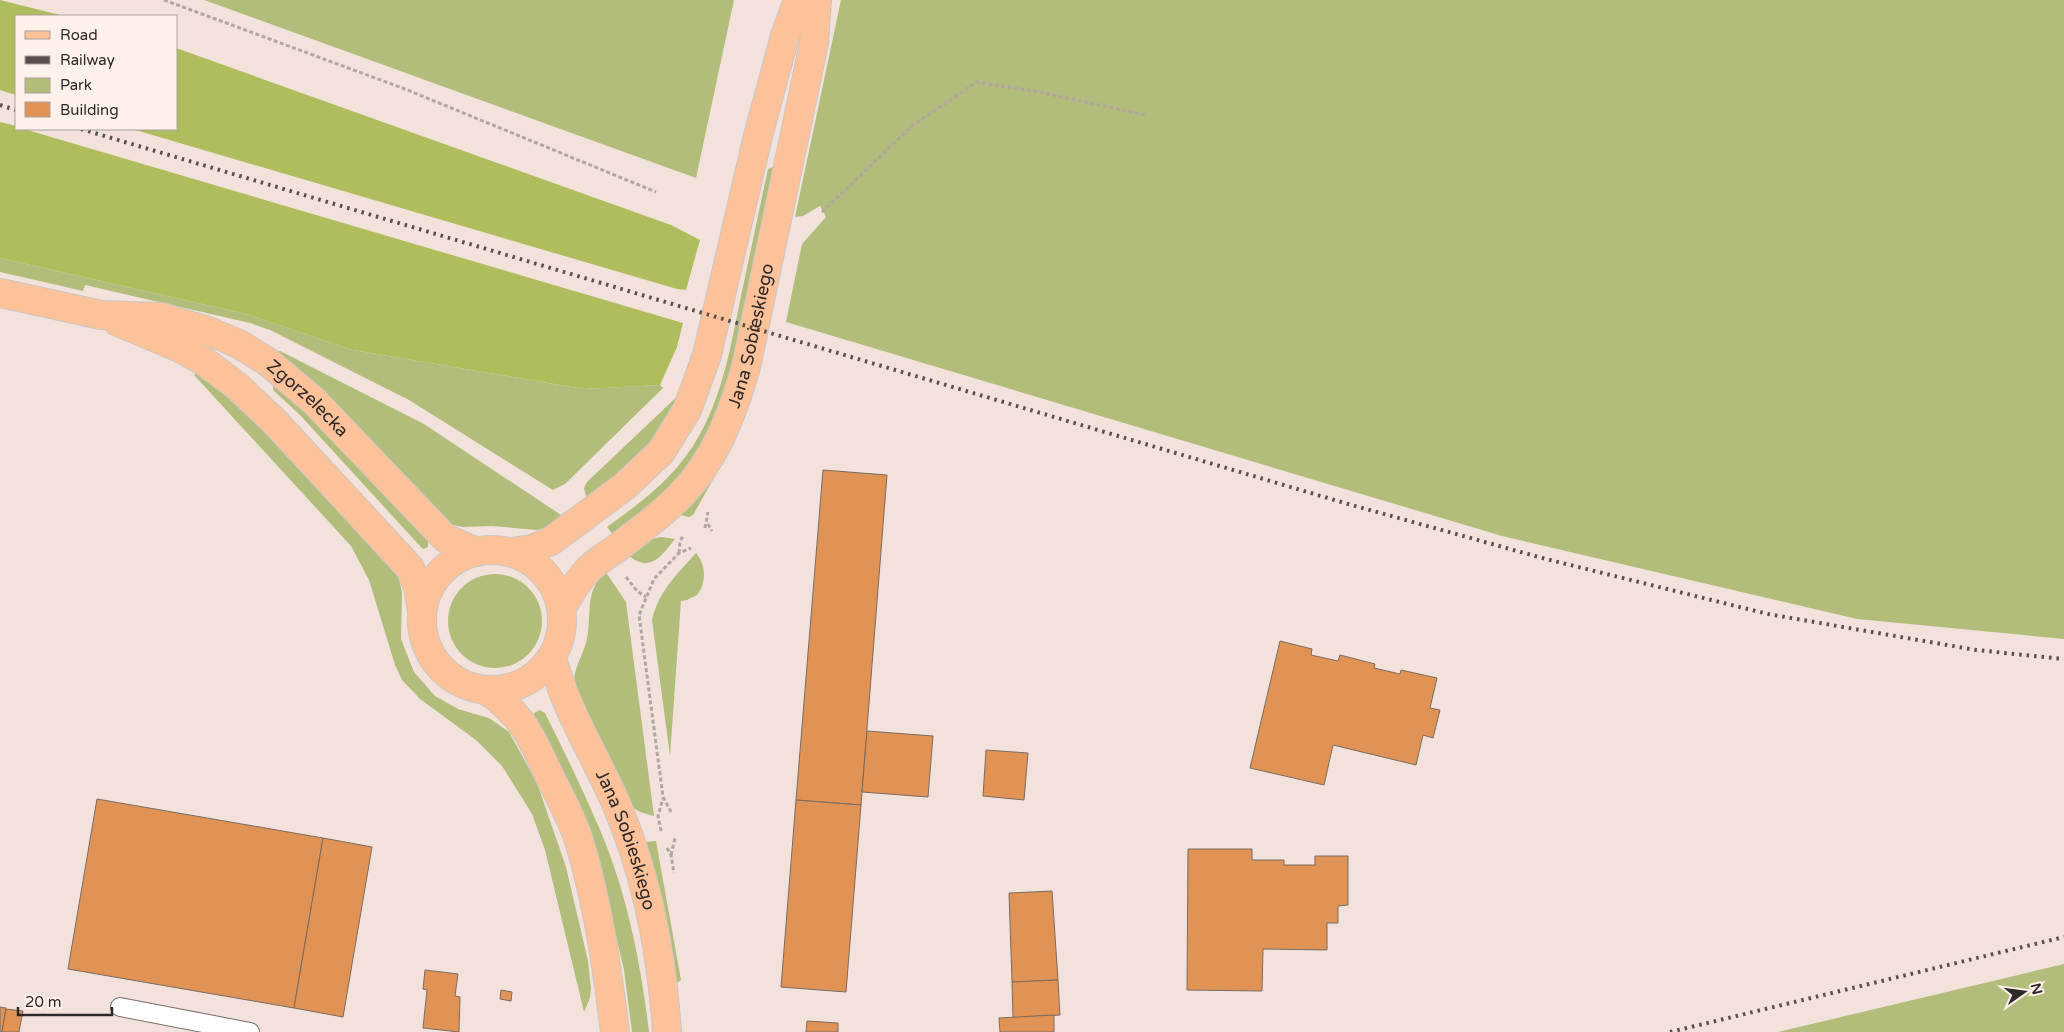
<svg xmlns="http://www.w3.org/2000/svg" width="2064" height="1032" viewBox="0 0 2064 1032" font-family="'Varela Round',sans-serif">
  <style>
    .green { fill: #b2bd7b }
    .forest { fill: #b0bd5d }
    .building { fill: #e09354; stroke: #796c63 }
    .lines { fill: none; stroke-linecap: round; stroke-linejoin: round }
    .service-casing { stroke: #7a6b65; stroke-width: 20 }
    .primary-casing { stroke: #c9c7c7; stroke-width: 30 }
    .path { stroke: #b3a5a0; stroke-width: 3; stroke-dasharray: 4 2.5; stroke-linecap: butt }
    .service { stroke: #fff; stroke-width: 18 }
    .primary { stroke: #fdc299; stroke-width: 28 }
    .rail { stroke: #584f4c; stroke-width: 4; stroke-dasharray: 2.5 5; stroke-linecap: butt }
    .labels { text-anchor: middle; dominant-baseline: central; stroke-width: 4.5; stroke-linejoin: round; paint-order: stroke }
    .street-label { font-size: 18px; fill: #2f2826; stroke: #fef0eb }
  </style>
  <rect width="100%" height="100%" fill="#f3e2db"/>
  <g class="green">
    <path d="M204 0H734L696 178Z"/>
    <path d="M841 0H2064V639L1857 619 1502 536 786 322 802 244 826 217 820 206 803 216 795 217Z"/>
    <path d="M773 167 729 386 699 454 671 489 614 536 607 527C633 508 658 490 679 465 719 417 729 355 741 296 750 254 759 211 768 169Z"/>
    <path d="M0 258 246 314 353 350 584 389 660 385 663 388 565 484 553 490 409 400 270 330 250 323 85 285 83 291 0 272Z"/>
    <path d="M280 351 424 424 564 517 548 527 537 530 492 526 462 527 449 524 275 352Z"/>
    <path d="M198 371 247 411 395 571 399 579 402 592 401 639 414 672 435 696 458 709 489 718 509 732 537 783 566 867 588 961 591 988 590 998 584 1012 545 850 532 814 502 766 476 740 420 699 402 680 395 665 369 580 351 546 194 375Z"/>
    <path d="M273 384H275L306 409 428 539V547L423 549 420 546 300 415 273 390Z"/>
    <path d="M684 390 651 446 587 500 584 488 587 482Z"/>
    <path d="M719 469 693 515 689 517 680 515 679 513Z"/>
    <path d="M661 537 675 539C661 557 649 574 627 554L651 539Z"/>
    <path d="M696 553C706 565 707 583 697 595L687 600 681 601 670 756 652 620C658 592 678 573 696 553Z"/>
    <path d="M605 571 626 602 654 816 640 812 630 806C616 779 572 706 574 680 575 664 587 649 588 632 591 606 586 593 605 571Z"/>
    <circle cx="495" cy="621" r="47"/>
    <path d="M540 710 545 713C564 751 583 790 600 830 627 893 641 964 649 1032H632L624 970 606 893 533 719 534 713Z"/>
    <path d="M656 841 681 980 677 983 669 940 643 842Z"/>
    <path d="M2064 964V1032H1778Z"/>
  </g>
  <g class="forest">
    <path d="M0 0 64 16H16V95L0 90Z"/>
    <path d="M176 48 671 225 700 240 686 290 677 289 132 129H176Z"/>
    <path d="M0 122 16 126V129H24L683 323 677 347 660 385 584 389 353 350 246 314 0 258Z"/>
  </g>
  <g class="building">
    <path d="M823 470 887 475 861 805 796 800Z"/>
    <path d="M1280 641 1312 649 1311 655 1338 661 1340 655 1375 664 1374 668 1400 674 1401 670 1437 678 1430 708 1440 710 1433 738 1423 735 1416 765 1333 745 1324 785 1250 768Z"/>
    <path d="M867 731 933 736 928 797 862 792Z"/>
    <path d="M986 750 1028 753 1024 800 983 796Z"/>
    <path d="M97 799 323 838 294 1008 68 969Z"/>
    <path d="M796 800 861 805 846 992 781 987Z"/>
    <path d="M323 838 372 847 343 1017 294 1008Z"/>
    <path d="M1188 849H1252V860H1284V865H1315V856H1348V905L1338 906V923H1327V950L1263 949 1262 991 1187 990Z"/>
    <path d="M1052 891 1058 980 1012 982 1009 893Z"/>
    <path d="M425 970 458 974 455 996 460 997 459 1032 423 1028 427 990 423 989Z"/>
    <path d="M1058 980 1060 1015 1013 1018 1012 982Z"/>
    <path d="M501 990 512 992 511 1001 500 999Z"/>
    <path d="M0 1007 6 1008 2 1032H0Z"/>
    <path d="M6 1009 23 1011 19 1032H2Z"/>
    <path d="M1054 1015V1032H1000L999 1018Z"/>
    <path d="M807 1021 838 1023V1032H806Z"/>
  </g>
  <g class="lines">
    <g class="service-casing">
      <path id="service" d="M120 1007 250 1032"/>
    </g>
    <g class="primary-casing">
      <g id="primary">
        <path id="s1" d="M0 293 101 315 161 317 208 331 239 344 268 362 314 401 445 538 477 552"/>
        <path d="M118 322 180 348 205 362 237 386 275 422 410 568 418 587 422 611"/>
        <circle cx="492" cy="620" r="70"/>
        <path d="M510 552 532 549 551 541 625 486 661 452 687 410 707 355 758 136 785 36 798 0"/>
        <path id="s2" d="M561 609C569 596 576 582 587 571 595 562 607 555 617 548 638 532 660 516 679 497 715 461 732 415 746 367L814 43 817 0"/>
        <path id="s3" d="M552 657C565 710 596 756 617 806 647 876 662 957 667 1032"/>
        <path d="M487 691C522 714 532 738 549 775 559 796 572 818 579 841 598 903 607 968 615 1032"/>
      </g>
    </g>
    <g class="path">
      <path d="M164 0 405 89 656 192"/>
      <path d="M822 212 913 125 977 82 1039 92 1146 115"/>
      <path d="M708 524 712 531"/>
      <path d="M705 528 708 512"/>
      <path d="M679 553 680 541 684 535"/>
      <path d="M626 577 637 591 646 597"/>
      <path d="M671 812 663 797 639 615 654 579 679 553 691 548"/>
      <path d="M661 831 658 816 663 798"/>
      <path d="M667 848 671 855 674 873"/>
      <path d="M671 855 675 838"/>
    </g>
    <use href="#service" class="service"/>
    <use href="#primary" class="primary"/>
    <g class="rail">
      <path d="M0 105 16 110"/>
      <path d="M81 129 1348 504 1546 559 1768 614 1976 650 2064 659"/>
      <path d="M1670 1032 2064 937"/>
    </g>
  </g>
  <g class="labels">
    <g class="street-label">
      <text stroke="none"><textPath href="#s2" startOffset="344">Jana Sobieskiego</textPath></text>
      <text stroke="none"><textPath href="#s1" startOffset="334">Zgorzelecka</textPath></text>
      <text stroke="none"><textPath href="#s3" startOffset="198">Jana Sobieskiego</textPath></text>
    </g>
  </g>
  <rect x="15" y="15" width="162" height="115" fill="#fef0eb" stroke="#aba09c"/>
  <rect x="25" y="31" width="25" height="8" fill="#fdc299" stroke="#aba09c"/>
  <text x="60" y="40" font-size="15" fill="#2f2826">Road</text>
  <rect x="25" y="56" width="25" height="8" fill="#584f4c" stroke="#aba09c"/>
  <text x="60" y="65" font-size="15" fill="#2f2826">Railway</text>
  <rect x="25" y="78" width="25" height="15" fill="#b2bd7b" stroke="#aba09c"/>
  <text x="60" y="90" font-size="15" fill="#2f2826">Park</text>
  <rect x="25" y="102" width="25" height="15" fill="#e09354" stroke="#aba09c"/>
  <text x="60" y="115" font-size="15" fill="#2f2826">Building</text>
  <g transform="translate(2024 992) rotate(76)" stroke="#fef0eb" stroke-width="4" paint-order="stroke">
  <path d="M0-4L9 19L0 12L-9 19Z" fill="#2f2826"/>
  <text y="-8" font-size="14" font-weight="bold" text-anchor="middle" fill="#2f2826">N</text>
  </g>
  <path d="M18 1007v8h94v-8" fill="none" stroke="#2f2826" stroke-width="2.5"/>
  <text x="25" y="1007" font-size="15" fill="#2f2826" stroke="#fef0eb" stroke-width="4" paint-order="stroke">20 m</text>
</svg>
